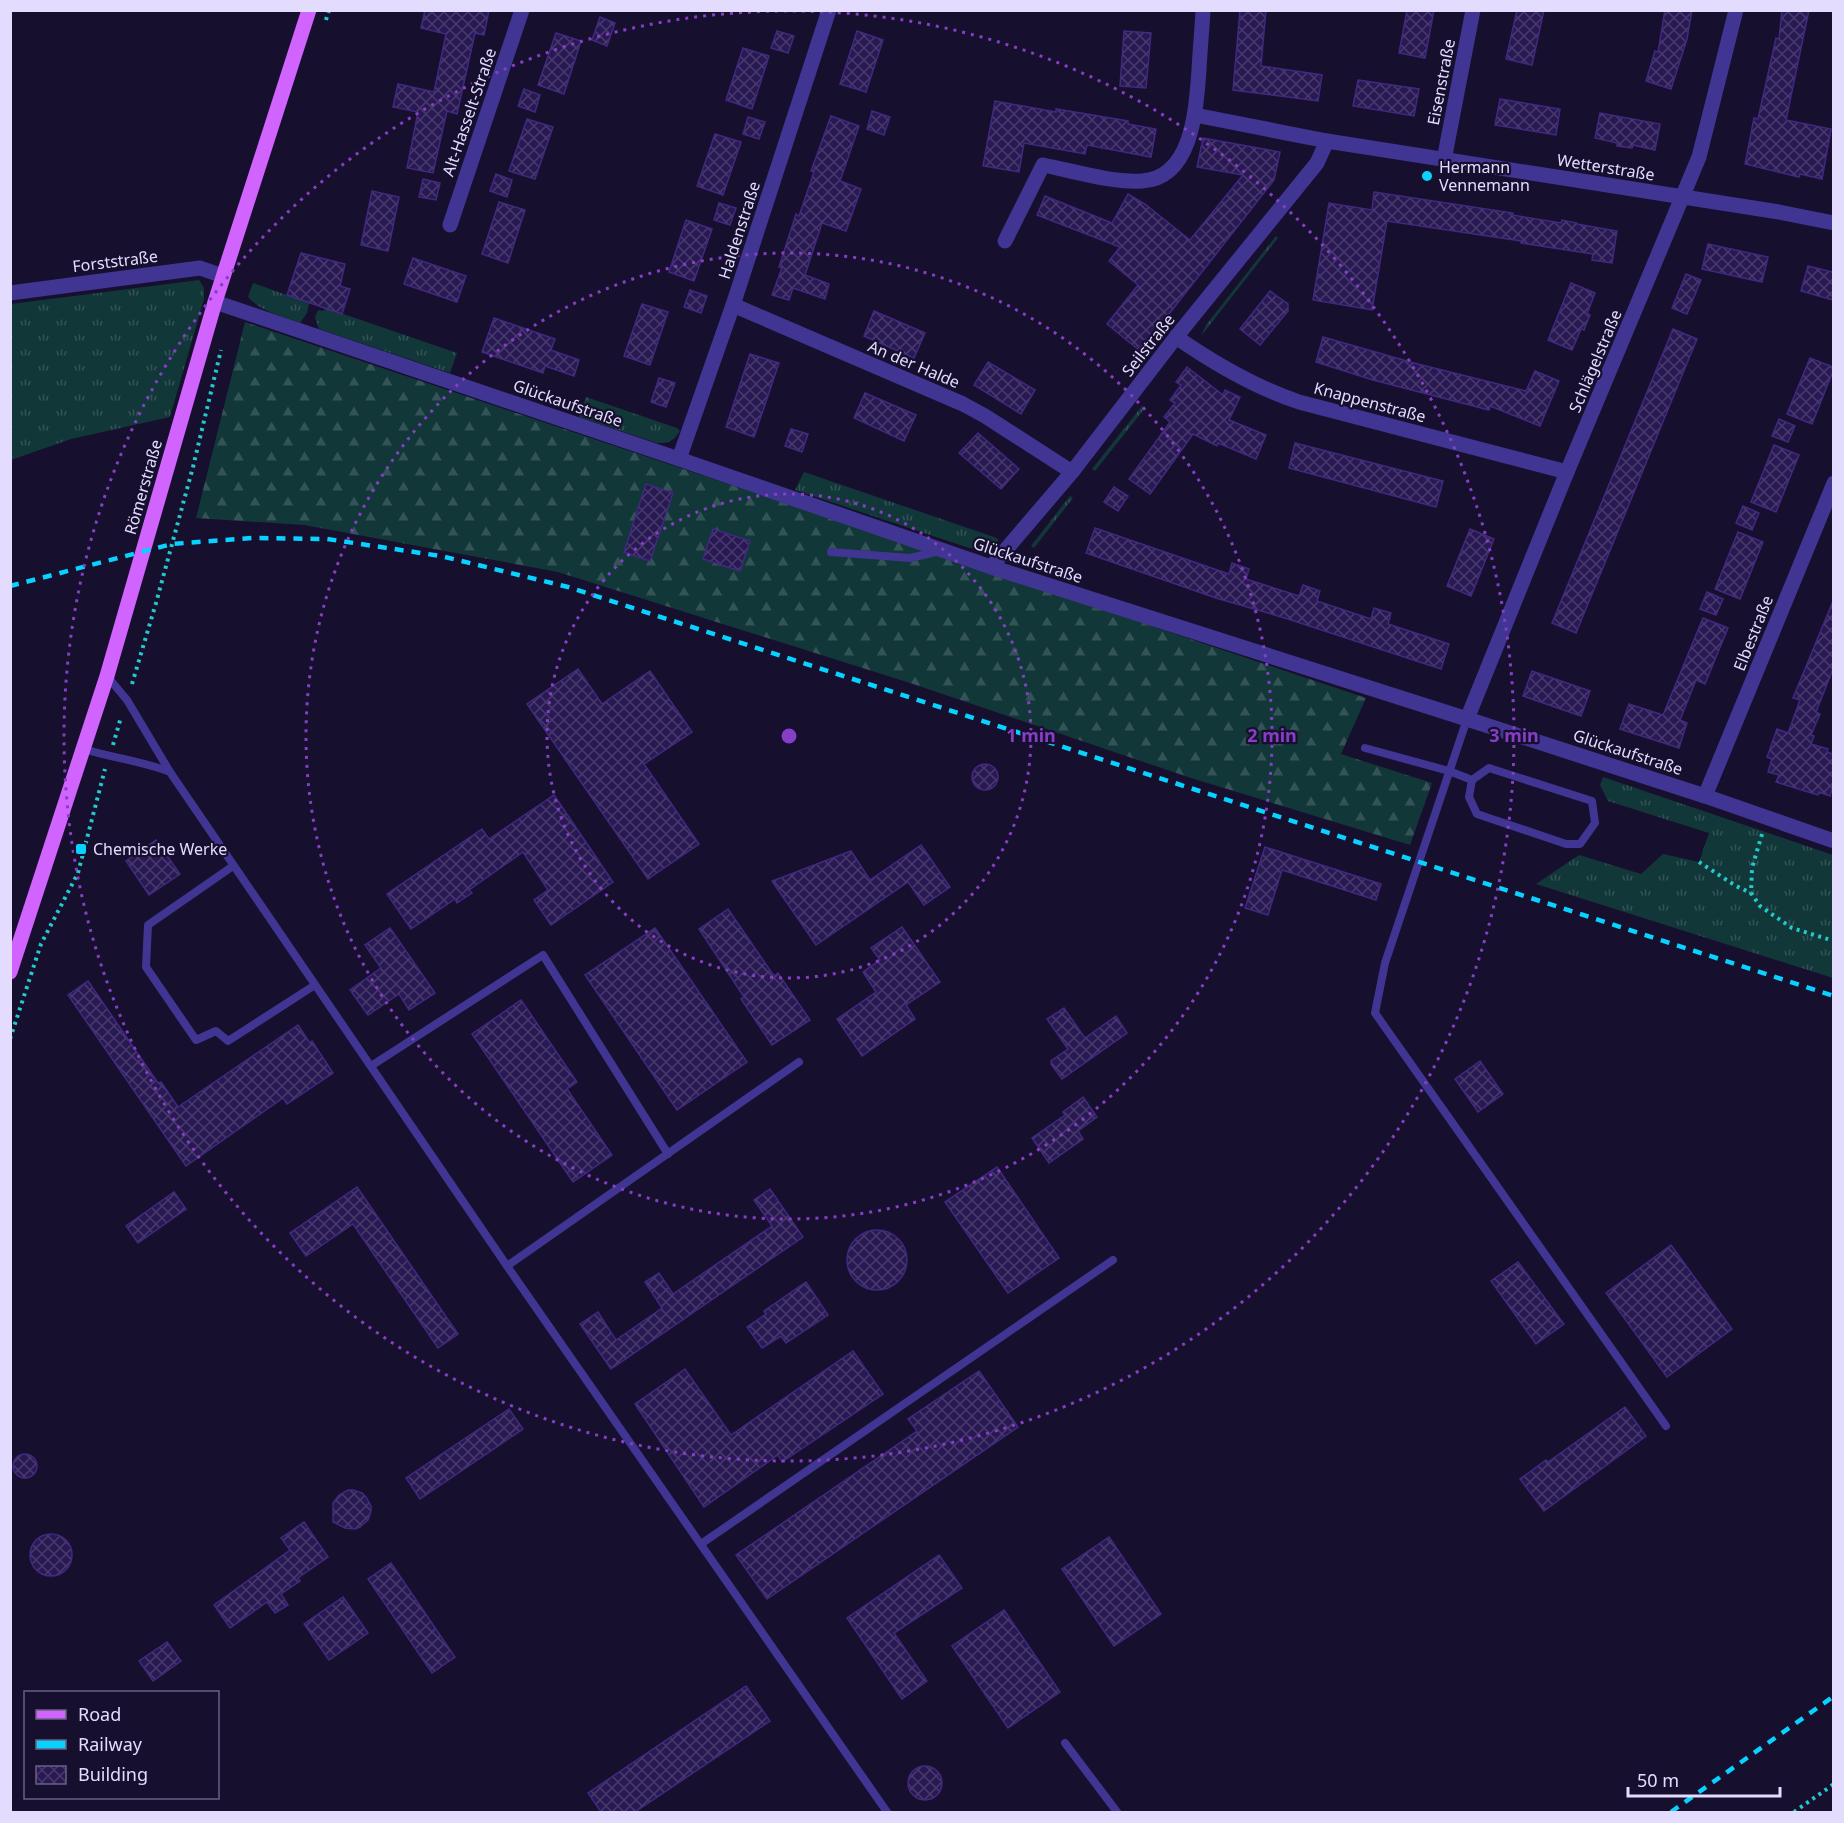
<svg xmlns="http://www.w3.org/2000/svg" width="1844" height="1823" viewBox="0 0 1844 1823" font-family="'Noto Sans',sans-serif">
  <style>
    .grass { fill: url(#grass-tufts) }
    .forest { fill: url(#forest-firs) }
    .building { fill: url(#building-cross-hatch); stroke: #412880; stroke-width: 1.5 }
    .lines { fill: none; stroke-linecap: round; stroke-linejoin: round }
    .path { stroke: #23c9cc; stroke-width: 4; stroke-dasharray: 3 4.5; stroke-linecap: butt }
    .service { stroke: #403592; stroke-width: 8 }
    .minor { stroke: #403592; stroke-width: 15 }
    .primary { stroke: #d163ff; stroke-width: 15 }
    .rail { stroke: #08d2ff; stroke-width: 4.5; stroke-dasharray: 9 8; stroke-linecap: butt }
    .ring { fill: none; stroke: #853ec5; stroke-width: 3; stroke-dasharray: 3 6 }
    .poi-dot { fill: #08d2ff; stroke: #170f2e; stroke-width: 2 }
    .labels { text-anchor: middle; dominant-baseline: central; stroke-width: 4.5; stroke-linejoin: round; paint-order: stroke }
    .street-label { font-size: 16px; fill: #e3dcff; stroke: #170f2e }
    .poi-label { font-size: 16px; fill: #e3dcff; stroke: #170f2e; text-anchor: start }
    .centre { fill: #853ec5; stroke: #170f2e; stroke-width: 3 }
    .ring-label { font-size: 18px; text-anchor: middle; font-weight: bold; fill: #853ec5; stroke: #170f2e; stroke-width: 4.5; stroke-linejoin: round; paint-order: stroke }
  </style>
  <defs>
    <pattern id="grass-tufts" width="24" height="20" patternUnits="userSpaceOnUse" patternTransform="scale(1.5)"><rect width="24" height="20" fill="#113739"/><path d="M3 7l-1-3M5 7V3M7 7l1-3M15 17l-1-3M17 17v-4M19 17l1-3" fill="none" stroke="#345357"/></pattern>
    <pattern id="forest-firs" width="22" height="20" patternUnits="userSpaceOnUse" patternTransform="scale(1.5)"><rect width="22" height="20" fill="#113739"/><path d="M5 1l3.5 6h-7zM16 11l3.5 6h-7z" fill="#345357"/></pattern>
    <pattern id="building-cross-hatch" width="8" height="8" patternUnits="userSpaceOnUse" patternTransform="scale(1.5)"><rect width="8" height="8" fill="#291952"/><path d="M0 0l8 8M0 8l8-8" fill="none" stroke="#483a6c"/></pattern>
  </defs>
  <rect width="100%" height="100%" fill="#170f2e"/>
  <g class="grass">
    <path d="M1276 236 1278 238 1201 336 1206 325Z"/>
    <path d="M199 280 204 288V299L170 417 71 439 11 460V304Z"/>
    <path d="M253 283 309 303 307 313 300 323C283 316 261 312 248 297Z"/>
    <path d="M326 308 457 353 450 373 319 329 315 317 318 310 323 311Z"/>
    <path d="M586 397 677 428 680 431C675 440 668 444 657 443L579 417Z"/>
    <path d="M1142 406 1145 408 1095 471 1092 469Z"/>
    <path d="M804 472 994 537 998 539 997 544 983 549 969 548 795 490Z"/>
    <path d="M1070 496 1073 498 1034 548 1031 546Z"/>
    <path d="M1603 777 1833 855V978L1536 884 1579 855 1641 874 1663 854 1699 862 1709 833 1608 801 1600 785Z"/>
  </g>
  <path class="forest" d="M245 322 1366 698 1341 754 1432 783 1410 845 1191 778 910 683 558 572 304 525 196 518Z"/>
  <g class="building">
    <path d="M425 10H489L484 35 475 33 457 114 447 111 433 173 407 168 418 112 393 107 398 84 434 92 446 34 421 28Z"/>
    <path d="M1240 10H1266L1261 66 1322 75 1318 101 1233 90Z"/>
    <path d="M1407 10H1434L1425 58 1399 53Z"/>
    <path d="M1517 10H1544L1532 65 1506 59Z"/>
    <path d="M1665 10H1692L1687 39 1671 89 1646 81 1655 51 1658 52Z"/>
    <path d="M1782 10H1809L1786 120 1831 129 1822 179 1800 174 1799 177 1745 164 1754 118 1758 119 1776 38 1779 39Z"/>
    <path d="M600 17 615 23 607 46 592 40Z"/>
    <path d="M777 31 794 36 788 53 771 48Z"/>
    <path d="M857 31 883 40 866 92 840 84Z"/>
    <path d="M1124 31 1151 33 1146 88 1120 86Z"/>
    <path d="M556 33 581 41 564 94 538 85Z"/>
    <path d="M743 48 769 56 752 109 726 100Z"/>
    <path d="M1358 80 1419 89 1414 116 1353 106Z"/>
    <path d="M524 89 540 95 535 112 518 106Z"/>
    <path d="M1500 99 1560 109 1556 135 1495 125Z"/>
    <path d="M995 101 1056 112V109L1128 121V124L1156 129 1151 157 1087 145 1085 154 1024 143 1019 172 983 166Z"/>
    <path d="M872 111 890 117 884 135 867 129Z"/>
    <path d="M1600 113 1660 124 1655 150 1633 145 1632 148 1617 146V143L1595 138Z"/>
    <path d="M831 116 859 126 840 181 861 189 846 231 822 223 805 275 829 284 825 299 793 288 789 300 772 295 782 268 779 267 796 214 799 216 814 172 811 171Z"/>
    <path d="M748 117 765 122 759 139 743 134Z"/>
    <path d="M527 119 553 127 535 179 509 171Z"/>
    <path d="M715 134 741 142 723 195 697 186Z"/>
    <path d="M1203 138 1280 152 1274 180 1140 351 1107 324 1138 285 1109 261 1120 247 1037 215 1045 196 1112 223 1128 194 1145 204 1190 240 1243 175 1197 167Z"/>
    <path d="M496 174 512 180 507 197 490 191Z"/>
    <path d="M423 179 440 183 436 200 419 197Z"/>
    <path d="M372 191 399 197 388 251 361 245Z"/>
    <path d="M1374 192 1513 213 1512 215 1561 223 1562 220 1577 223V224L1617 231 1612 263 1592 260 1593 254 1521 243V241L1387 221 1372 310 1313 300 1329 203 1372 210Z"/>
    <path d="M499 202 525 210 508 263 482 254Z"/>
    <path d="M719 203 736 208 730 225 714 220Z"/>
    <path d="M686 220 712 229 694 281 669 272Z"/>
    <path d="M1708 244 1768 257 1762 282 1702 269Z"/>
    <path d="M301 253 345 264 340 286 350 289 342 314 287 295Z"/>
    <path d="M413 258 466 276 457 302 404 284Z"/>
    <path d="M1808 266 1833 272V300L1801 291Z"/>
    <path d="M1686 274 1701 280 1687 314 1672 308Z"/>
    <path d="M1571 283 1595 293 1587 314 1590 315 1584 330 1581 329 1572 350 1548 340Z"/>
    <path d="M690 290 707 296 701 313 684 307Z"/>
    <path d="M1270 291 1288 304V311L1260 345 1240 329Z"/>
    <path d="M642 304 668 312 650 365 624 356Z"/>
    <path d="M874 311 925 333 914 358 864 336Z"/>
    <path d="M494 318 555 339 551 350 579 360 574 376 545 366 543 373 482 352Z"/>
    <path d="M1673 329 1697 339 1576 633 1552 623Z"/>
    <path d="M1323 337 1414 363 1526 391 1535 371 1559 381 1540 426 1490 406 1489 410 1373 380 1316 362Z"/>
    <path d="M750 354 779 363 754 437 726 427Z"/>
    <path d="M1810 358 1833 367V371L1812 424 1787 414Z"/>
    <path d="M988 362 1035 390 1021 414 974 385Z"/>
    <path d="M1187 367 1223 395 1225 390 1240 397 1229 420 1266 435 1256 459 1218 443 1217 446 1193 434 1150 494 1129 479 1170 422 1164 417 1175 403 1170 400 1181 385 1176 382Z"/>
    <path d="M659 378 675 383 666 407 651 402Z"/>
    <path d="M865 393 916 415 904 441 854 418Z"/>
    <path d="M1779 419 1795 426 1788 442 1772 436Z"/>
    <path d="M791 429 808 434 802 452 785 446Z"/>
    <path d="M978 433 1019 469 1001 489 959 453Z"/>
    <path d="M1295 443 1443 481 1436 507 1289 468Z"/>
    <path d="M1774 445 1799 455 1776 512 1751 502Z"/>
    <path d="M646 484 673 493 650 561 624 552Z"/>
    <path d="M1114 487 1128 496 1118 511 1104 502Z"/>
    <path d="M1743 506 1759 513 1752 530 1736 523Z"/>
    <path d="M1095 528 1229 574 1232 563 1249 569 1246 579 1299 596 1303 585 1320 591 1317 601 1371 619 1374 608 1391 613 1388 624 1449 644 1441 669 1288 619 1216 598 1086 553Z"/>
    <path d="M713 529 750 541 740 571 703 559Z"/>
    <path d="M1470 529 1494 539 1471 596 1447 586Z"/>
    <path d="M1738 532 1763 542 1740 599 1715 589Z"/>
    <path d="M1707 592 1723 599 1716 615 1700 609Z"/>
    <path d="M1833 601V669L1816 712 1820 714 1811 735 1814 736 1811 744 1828 749 1827 752 1833 754V786L1830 796 1819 792 1818 795 1776 782 1779 775 1768 772 1772 759 1767 757 1777 729 1788 733 1800 700 1793 698Z"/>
    <path d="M1703 618 1728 628 1705 684 1696 680 1680 720 1687 723 1679 748 1620 729 1629 704 1663 715Z"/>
    <path d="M578 669 602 704 650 671 692 732 644 764 699 844 648 879 527 704Z"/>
    <path d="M1532 671 1590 691 1581 716 1523 696Z"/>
    <circle cx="985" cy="777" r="13"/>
    <path d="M554 795 613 882 551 925 534 900 548 890 523 852 469 890 472 893 457 903 455 899 411 929 387 894 482 829 489 839Z"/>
    <path d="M156 840 180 874 149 895 126 861Z"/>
    <path d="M921 845 950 887 924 905 908 882 816 945 772 881 851 851 870 880Z"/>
    <path d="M1265 847 1381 884 1376 900 1282 870 1268 915 1245 908Z"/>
    <path d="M728 909 774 976 778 973 810 1020 772 1045 741 999 744 997 699 929Z"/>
    <path d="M902 927 940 982 906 1005 915 1019 862 1056 837 1019 876 992 863 972 880 960 871 948Z"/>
    <path d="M390 928 435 993 409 1010 399 994 368 1015 350 990 381 968 365 945Z"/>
    <path d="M655 928 747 1062 677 1110 585 975Z"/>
    <path d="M88 981 158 1083 161 1082 178 1107 298 1025 310 1043 312 1041 333 1073 287 1104 283 1098 186 1166 68 995Z"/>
    <path d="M521 1000 577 1082 567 1089 612 1155 573 1182 472 1034Z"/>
    <path d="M1064 1008 1085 1038 1116 1016 1127 1033 1062 1079 1051 1064V1061L1068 1049 1047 1019Z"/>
    <path d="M1480 1061 1503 1094 1478 1112 1455 1079Z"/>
    <path d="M1083 1097 1097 1117 1078 1131 1083 1139 1049 1163 1032 1138 1065 1115 1063 1112Z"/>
    <path d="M997 1167 1059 1258 1008 1293 945 1202Z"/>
    <path d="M357 1187 458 1334 438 1348 353 1224 306 1256 290 1233Z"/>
    <path d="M770 1189 803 1237 611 1369 580 1324 598 1312 616 1340 662 1308 645 1282 659 1273 673 1294 772 1226 754 1200Z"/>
    <path d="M174 1192 186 1209 138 1243 126 1226Z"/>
    <circle cx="877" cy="1260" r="30"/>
    <path d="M1671 1245 1732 1329 1667 1377 1606 1293Z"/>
    <path d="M1518 1262 1564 1324 1536 1344 1491 1281Z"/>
    <path d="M806 1282 828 1315 786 1343 781 1336 762 1348 747 1327 766 1314 764 1311Z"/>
    <path d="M853 1351 883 1394 782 1462 778 1455 704 1507 635 1404 685 1369 731 1435Z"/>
    <path d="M979 1371 1018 1427 767 1599 736 1555 917 1431 908 1419Z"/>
    <path d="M1625 1407 1646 1436 1544 1511 1520 1479 1546 1460 1548 1462Z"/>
    <path d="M509 1409 523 1429 420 1499 406 1478Z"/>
    <circle cx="25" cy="1466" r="12"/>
    <path d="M348 1490H353L362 1493 366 1497 371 1506V1511L368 1520 360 1527 355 1529 345 1528 333 1522V1503L339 1495Z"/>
    <path d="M304 1522 328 1557 298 1578 300 1581 281 1594 288 1605 275 1613 267 1602 230 1628 214 1605 290 1550 281 1538Z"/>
    <circle cx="51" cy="1555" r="21"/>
    <path d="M1109 1537 1161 1614 1114 1646 1062 1569Z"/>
    <path d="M939 1555 962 1588 894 1633 927 1681 902 1699 847 1618Z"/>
    <path d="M391 1563 455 1657 432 1673 368 1579Z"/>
    <path d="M343 1597 368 1633 329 1660 304 1624Z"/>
    <path d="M1004 1610 1060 1692 1008 1728 952 1646Z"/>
    <path d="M167 1642 181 1661 153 1681 139 1661Z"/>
    <path d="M746 1686 770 1721 635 1812H601L588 1793Z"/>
    <circle cx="925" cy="1783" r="17"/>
  </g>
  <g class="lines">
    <g class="path">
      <path d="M326 20 329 10"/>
      <path d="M132 684 156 603 193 467 221 350"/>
      <path d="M113 745 121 717"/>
      <path d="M1762 834 1752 868 1751 893 1760 906 1792 928 1834 941"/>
      <path d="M1699 862 1736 886 1751 893"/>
      <path d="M10 1039 41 944 78 873 105 769"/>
      <path d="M1794 1812 1834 1784"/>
    </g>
    <g class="service">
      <path d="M831 552 910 558 940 551"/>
      <path d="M107 676 127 700 170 772"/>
      <path d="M1467 719 1385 963 1375 1013 1666 1426"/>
      <path d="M1365 748 1449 771 1472 780 1489 768 1592 801 1595 823 1580 844H1566L1477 814 1469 797 1472 780"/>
      <path d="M84 749C112 758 142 761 170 772L507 1266 887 1812"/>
      <path d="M233 866 148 925 146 967 196 1040 216 1031 228 1041 315 985"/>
      <path d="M371 1066 543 955 668 1154"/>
      <path d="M507 1266 799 1062"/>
      <path d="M701 1544 1113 1260"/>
      <path d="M1065 1743 1117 1812"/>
    </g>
    <g class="minor">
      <path d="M1195 115 1327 141 1779 212 1834 223"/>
      <path d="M1444 160 1473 10"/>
      <path d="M450 225 522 10"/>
      <path d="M1005 241 1043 165C1073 171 1113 183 1142 181 1193 178 1196 108 1199 70 1200 50 1202 30 1203 10"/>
      <path d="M10 293 200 268 223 276"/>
      <path d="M215 302 679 459 991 567 1467 719 1705 796 1834 841"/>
      <path d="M733 305 963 404 985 416 1072 472"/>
      <path d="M1176 337C1215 364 1254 387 1299 402L1567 472"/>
      <path d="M679 459 733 305 829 10"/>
      <path d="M991 567 1072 472 1176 337 1317 163 1327 141"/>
      <path d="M1467 719 1567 472 1699 157 1736 10"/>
      <path d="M1705 796 1834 483"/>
    </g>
    <path class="primary" d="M10 972 107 676 215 302 309 10"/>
    <g class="rail">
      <path d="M10 586 172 544 252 538 327 539 441 556 568 587 1834 996"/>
      <path d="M1671 1812 1834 1696"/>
    </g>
  </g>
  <g class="ring">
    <circle cx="789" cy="736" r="242"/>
    <circle cx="789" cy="736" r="483"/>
    <circle cx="789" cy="736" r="725"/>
  </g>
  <g class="poi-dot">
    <circle cx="1427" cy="176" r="6"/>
    <rect x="75" y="843" width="12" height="12" rx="3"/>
  </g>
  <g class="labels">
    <g class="street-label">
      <text transform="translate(1441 82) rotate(-79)">Eisenstraße</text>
      <text transform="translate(469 112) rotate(-71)">Alt-Hasselt-Straße</text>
      <text transform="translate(1606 167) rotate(9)">Wetterstraße</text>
      <text transform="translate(739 230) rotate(-72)">Haldenstraße</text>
      <text transform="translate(115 261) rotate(-7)">Forststraße</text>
      <text transform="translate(1148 345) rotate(-52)">Seilstraße</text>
      <text transform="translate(1595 361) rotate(-67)">Schlägelstraße</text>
      <text transform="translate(914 364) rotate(23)">An der Halde</text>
      <text transform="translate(1370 402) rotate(15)">Knappenstraße</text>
      <text transform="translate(568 403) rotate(19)">Glückaufstraße</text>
      <text transform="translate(143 487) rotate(-74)">Römerstraße</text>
      <text transform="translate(1028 560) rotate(18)">Glückaufstraße</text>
      <text transform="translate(1753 633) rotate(-68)">Elbestraße</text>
      <text transform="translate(1628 752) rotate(18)">Glückaufstraße</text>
    </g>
    <g class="poi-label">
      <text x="1439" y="167">Hermann<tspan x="1439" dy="18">Vennemann</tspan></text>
      <text x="93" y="849">Chemische Werke</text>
    </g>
  </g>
  <circle cx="789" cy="736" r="9" class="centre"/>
  <g class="ring-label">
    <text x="1031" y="742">1 min</text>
    <text x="1272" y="742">2 min</text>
    <text x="1514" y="742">3 min</text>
  </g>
  <rect width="1844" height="1823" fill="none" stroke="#e3dcff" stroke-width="24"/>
  <rect x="24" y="1691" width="195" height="108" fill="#170f2e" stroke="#696182" stroke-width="1.5"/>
  <rect x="36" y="1710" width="30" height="9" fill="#d163ff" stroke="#696182" stroke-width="1.5"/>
  <text x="78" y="1721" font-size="18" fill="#e3dcff">Road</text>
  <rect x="36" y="1740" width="30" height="9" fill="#08d2ff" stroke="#696182" stroke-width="1.5"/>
  <text x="78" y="1751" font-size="18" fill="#e3dcff">Railway</text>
  <rect x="36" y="1766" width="30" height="18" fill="url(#building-cross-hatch)" stroke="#696182" stroke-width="1.5"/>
  <text x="78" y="1781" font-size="18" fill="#e3dcff">Building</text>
  <path d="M1628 1787v9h152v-9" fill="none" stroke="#e3dcff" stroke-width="3"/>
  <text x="1637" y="1787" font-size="18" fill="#e3dcff" stroke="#170f2e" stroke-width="4.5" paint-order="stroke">50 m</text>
</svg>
